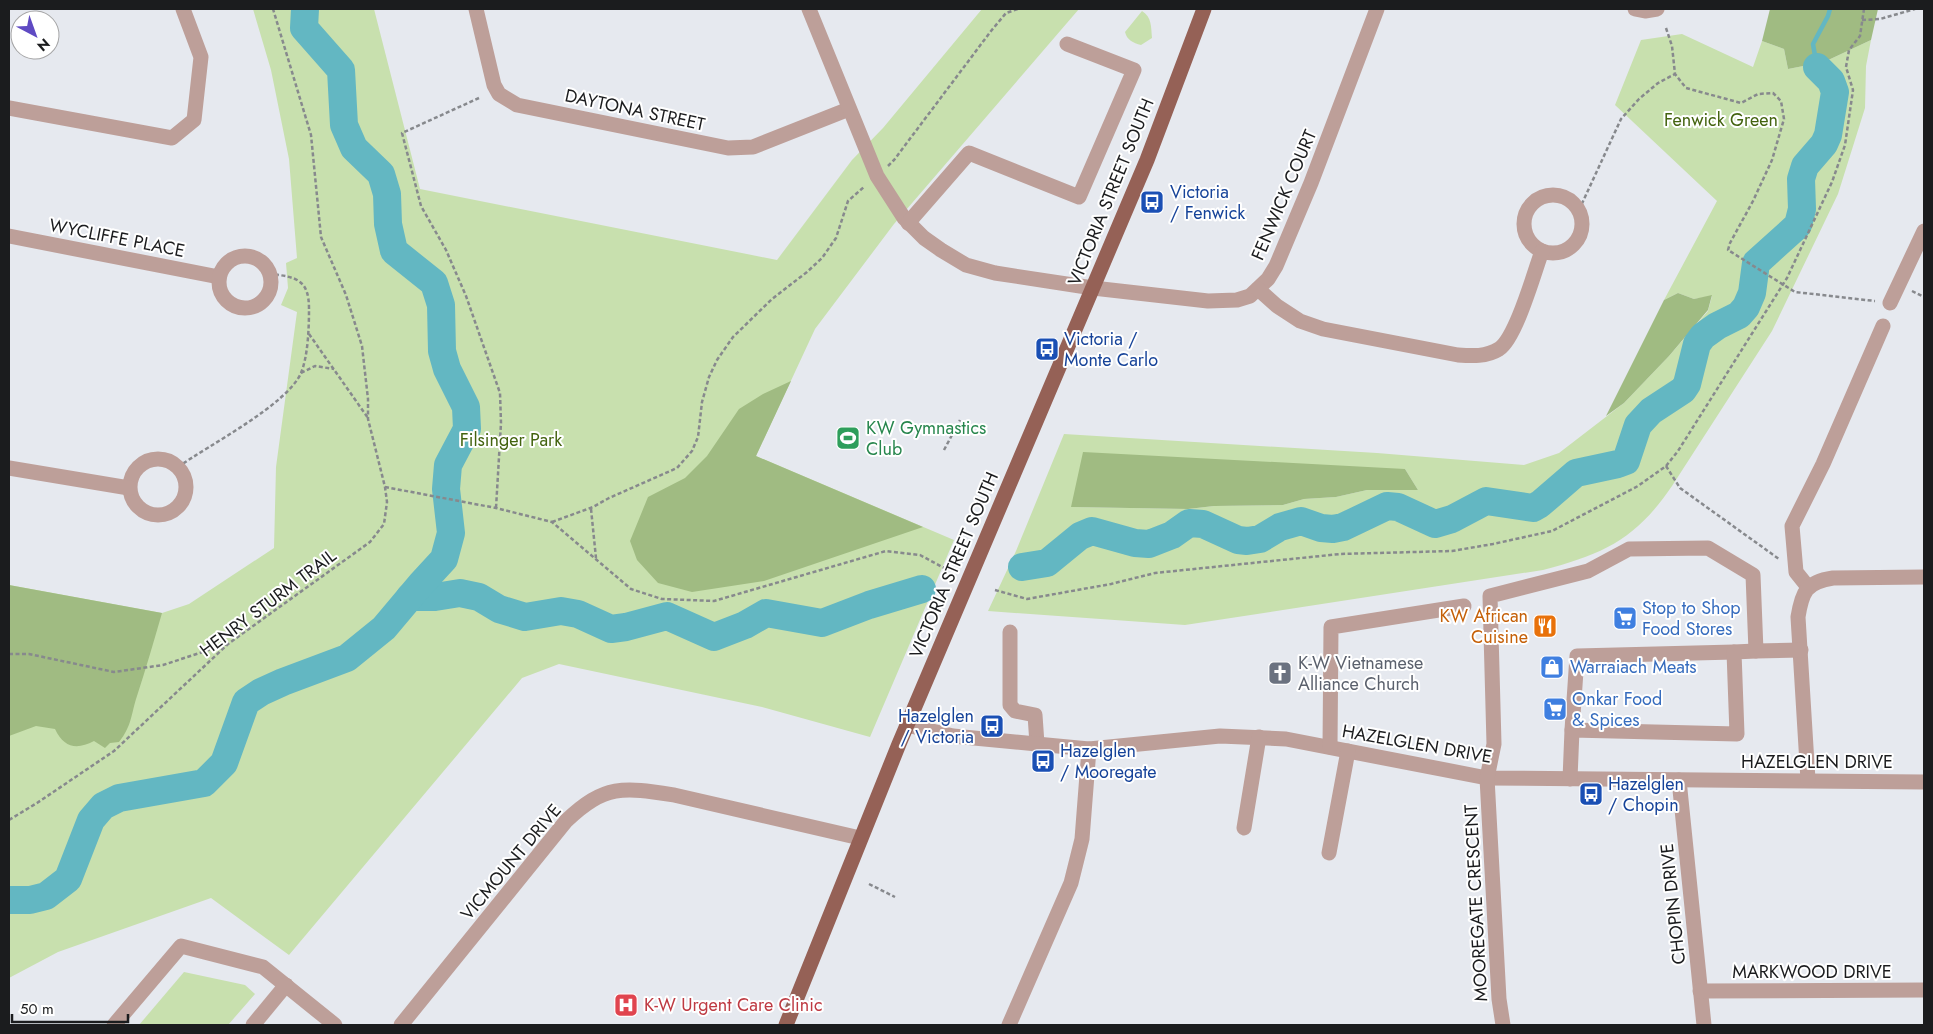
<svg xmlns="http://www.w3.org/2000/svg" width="1933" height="1034" viewBox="0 0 1933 1034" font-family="Jost,sans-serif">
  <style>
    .green { fill: #c8e0ae; fill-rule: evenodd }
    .forest { fill: #a0bb82 }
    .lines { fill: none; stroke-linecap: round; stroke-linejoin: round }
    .stream { stroke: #63b7c2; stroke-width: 4.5 }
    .river { stroke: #63b7c2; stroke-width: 28 }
    .path { stroke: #87898d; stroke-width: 2.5; stroke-dasharray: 4 2.5; stroke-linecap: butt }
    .minor { stroke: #bd9f99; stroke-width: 15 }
    .major { stroke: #956156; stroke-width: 15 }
    .labels { text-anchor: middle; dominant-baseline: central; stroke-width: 4; stroke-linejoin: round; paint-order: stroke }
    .street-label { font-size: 18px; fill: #1b1c1e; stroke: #fff }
    .park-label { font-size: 18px; fill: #43630f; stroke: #fff }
    .transit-label { font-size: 18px; fill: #164399; stroke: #fff; text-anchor: start }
    .leisure-label { font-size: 18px; fill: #27864d; stroke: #fff; text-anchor: start }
    .shop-label { font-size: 18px; fill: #366cbe; stroke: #fff; text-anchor: start }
    .food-label { font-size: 18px; fill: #c56008; stroke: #fff; text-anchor: end }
    .worship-label { font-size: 18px; fill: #5b616d; stroke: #fff; text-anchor: start }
    .health-label { font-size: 18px; fill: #be3a42; stroke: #fff; text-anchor: start }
  </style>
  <rect width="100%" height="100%" fill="#e6e9ef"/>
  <g class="green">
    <path d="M253 9H374L420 189 777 260 852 160 883 128 982 9H1079L894 224 815 329 756 456 954 540 870 737 762 707 559 664 522 678 289 955 211 898 58 952 9 978V585L162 613 189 604 274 548 276 467 297 312 281 305 288 288 286 263 297 258 289 159 271 70Z"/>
    <path d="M1142 11C1152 17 1151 27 1152 38L1141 45C1133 43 1127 40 1125 32Z"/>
    <path d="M1682 34 1753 67 1762 41 1784 49 1788 69 1824 62 1871 40 1866 66 1865 108 1838 194 1772 331 1672 486C1636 539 1604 554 1543 570L1185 625 988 611 1016 551 1064 434 1377 453 1524 465 1559 453 1624 403 1669 356 1708 311 1712 296 1694 299 1678 293 1664 300 1717 201 1615 105 1641 40ZM1405 469 1418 490H1367L1336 497 1304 499 1283 505 1214 506 1188 509 1071 507Z"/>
    <path d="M184 972 245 985 255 994 228 1025H139Z"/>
  </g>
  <g class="forest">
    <path d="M1770 9H1878L1871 40 1824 62 1788 69 1784 49 1762 41Z"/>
    <path d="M1678 293 1694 299 1712 295 1708 310 1669 356 1624 403 1606 416 1664 300Z"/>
    <path d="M791 381 756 456 923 527 764 581 692 592 658 583 637 560 630 541 648 497 685 478 707 456 739 409 763 394Z"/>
    <path d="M1083 452 1405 469 1418 490H1367L1336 497 1304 499 1283 505 1214 506 1188 509 1071 507Z"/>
    <path d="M9 585 162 613C154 641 146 668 137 696 131 714 132 726 119 742L110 743 105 748 94 741C77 750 64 748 55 729L36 726 9 736Z"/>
  </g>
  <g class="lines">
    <path class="stream" d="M1817 67 1813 44 1828 16 1830 9"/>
    <g class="river">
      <path d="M1022 567 1047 563 1080 536 1092 531 1135 543 1149 544 1172 535 1189 523 1203 524 1238 540 1247 541 1260 539 1280 527 1301 521 1321 528 1333 529 1343 527 1387 506 1398 507 1435 524 1452 519 1486 501 1533 508 1540 504 1576 473 1618 464 1626 461 1638 425 1651 411 1683 390 1687 384 1697 344 1703 336 1717 326 1739 315 1746 307 1752 293 1756 263 1798 225 1802 209 1801 179 1805 166 1824 144 1828 135 1835 92 1831 81 1817 67"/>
      <path d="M410 597H435L460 593 479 597 499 609 525 617 561 611 578 614 611 629 626 627 667 616 714 637 745 625 766 613 822 623 869 605 922 589"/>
      <path d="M9 900H30L46 896 68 879 91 820 103 806 119 798 204 783 224 763 246 702 261 692 283 682 347 658 384 628 421 584 444 559 451 533 446 489 448 465 467 429 466 407 447 369 442 351 441 305 434 283 394 251 388 224 387 194 381 174 354 148 344 125 341 70 304 28 305 9"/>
    </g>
    <g class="path">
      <path d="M1862 20 1880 19 1915 9"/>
      <path d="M1666 28 1672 46 1675 74 1686 88 1741 103 1758 94 1773 93 1781 101 1784 119 1772 160 1753 201 1730 243 1728 250 1795 292 1875 301"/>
      <path d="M479 98 402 133 421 206 446 250 466 296 500 393 501 423 496 508"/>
      <path d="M888 166 894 160 991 31 1006 13 1018 9"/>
      <path d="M1579 210 1621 119 1639 99 1658 83 1675 74"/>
      <path d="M1912 291 1924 297"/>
      <path d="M309 334 368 418"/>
      <path d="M301 373 315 366 334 369"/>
      <path d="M944 450 960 420"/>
      <path d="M1666 466 1680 488 1779 559"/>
      <path d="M178 467C209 445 287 405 301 373 308 356 309 328 309 309 309 280 297 277 271 274"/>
      <path d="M385 487 496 508 552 522 631 589 662 599 714 601 886 551 920 555 946 569"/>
      <path d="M591 509 596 558"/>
      <path d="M552 522 593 507 609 498 677 468 692 451 698 437 702 402 709 377 717 360 733 337 772 299 807 272 822 258 836 238 848 201 865 186"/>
      <path d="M995 590 1027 599 1111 584 1155 573 1340 554 1452 551 1493 544 1552 531 1638 486 1666 466 1678 451 1787 278 1832 182 1845 145 1853 90 1846 67 1849 50 1860 36 1864 9"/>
      <path d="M9 654H29L114 672 163 665 227 644"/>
      <path d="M9 820 37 803 114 751 228 644 370 542 384 524 387 502 385 487 368 419V399L362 346 346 295 321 237 311 135 273 9"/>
      <path d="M869 884 895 897"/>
    </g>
    <g class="minor">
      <path d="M476 9 494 85 499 94 517 105 728 148 753 147 849 109"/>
      <path d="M809 9 877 176 904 218 924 238 941 250 966 265 995 273 1093 288 1208 301 1237 300 1250 296 1268 279 1276 266 1311 183 1377 9"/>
      <path d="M1635 9 1645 11 1657 9"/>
      <path d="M9 108 172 138 194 120 201 57 183 9"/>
      <circle cx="1553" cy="224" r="29"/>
      <path d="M908 223 969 153 1079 197 1134 70 1067 44"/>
      <path d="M9 236 219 277"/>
      <circle cx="245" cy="282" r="26"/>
      <path d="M1258 289 1277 306 1300 321 1323 329 1458 355C1472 356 1486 357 1499 349 1516 338 1534 273 1542 251"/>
      <path d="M1890 303 1924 231"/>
      <circle cx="158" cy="487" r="28"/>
      <path d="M9 468 129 488"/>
      <path d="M1808 587 1796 572 1792 526 1823 464 1883 326"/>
      <path d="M1010 632V705L1015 711 1035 715 1037 744"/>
      <path d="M907 725 953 736 1089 749 1220 736 1286 739 1487 778 1924 782"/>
      <path d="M1572 730 1577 656 1734 652"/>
      <path d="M1330 747 1331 627 1464 606"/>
      <path d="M1570 779 1572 730 1737 734 1734 652 1756 651"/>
      <path d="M1679 780 1704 1025"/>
      <path d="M1808 780 1798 617C1802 592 1806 582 1833 578L1924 577"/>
      <path d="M1244 828 1259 737"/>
      <path d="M1329 853 1348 751"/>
      <path d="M1700 991 1924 990"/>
      <path d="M114 1025 181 946 263 967 335 1025"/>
      <path d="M253 1025 286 985"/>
      <path d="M401 1025 566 821C605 784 623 787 674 795L860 838"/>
      <path d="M1009 1025 1071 883 1082 839 1089 749"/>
      <path d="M1503 1025 1499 999 1487 778 1494 744 1490 596 1588 571 1629 549 1708 548 1753 575 1756 651 1801 650"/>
    </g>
    <path class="major" d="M786 1025 899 744 1147 160 1204 9"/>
  </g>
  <defs>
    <g id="bus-square" transform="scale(1.25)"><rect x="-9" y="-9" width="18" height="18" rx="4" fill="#1a4fb4" stroke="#fff"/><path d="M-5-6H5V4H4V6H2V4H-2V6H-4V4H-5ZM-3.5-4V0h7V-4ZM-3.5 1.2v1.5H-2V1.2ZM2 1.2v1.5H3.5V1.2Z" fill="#fff"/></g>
    <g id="stadium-square" transform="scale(1.25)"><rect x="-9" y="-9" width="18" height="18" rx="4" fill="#2e9e5b" stroke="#fff"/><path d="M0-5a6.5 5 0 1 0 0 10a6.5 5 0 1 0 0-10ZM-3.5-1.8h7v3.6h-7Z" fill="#fff"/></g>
    <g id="supermarket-square" transform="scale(1.25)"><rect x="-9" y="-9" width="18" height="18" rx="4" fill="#3f7fe0" stroke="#fff"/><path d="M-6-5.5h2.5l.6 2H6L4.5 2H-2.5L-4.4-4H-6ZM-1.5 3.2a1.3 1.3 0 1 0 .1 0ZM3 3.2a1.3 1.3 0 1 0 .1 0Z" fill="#fff"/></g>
    <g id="restaurant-square" transform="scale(1.25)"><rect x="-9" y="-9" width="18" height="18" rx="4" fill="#e8710a" stroke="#fff"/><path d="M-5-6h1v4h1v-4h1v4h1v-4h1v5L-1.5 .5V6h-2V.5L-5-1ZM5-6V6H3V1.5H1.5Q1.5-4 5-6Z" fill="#fff"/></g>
    <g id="shop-square" transform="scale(1.25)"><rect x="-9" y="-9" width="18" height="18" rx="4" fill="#3f7fe0" stroke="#fff"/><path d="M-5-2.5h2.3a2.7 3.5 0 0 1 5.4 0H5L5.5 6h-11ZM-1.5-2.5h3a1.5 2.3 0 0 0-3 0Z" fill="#fff"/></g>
    <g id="church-square" transform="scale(1.25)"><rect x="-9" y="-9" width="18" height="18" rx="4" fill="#6b7280" stroke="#fff"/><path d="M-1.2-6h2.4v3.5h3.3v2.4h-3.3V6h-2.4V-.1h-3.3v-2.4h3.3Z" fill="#fff"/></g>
    <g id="hospital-square" transform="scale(1.25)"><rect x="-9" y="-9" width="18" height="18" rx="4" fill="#e0444e" stroke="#fff"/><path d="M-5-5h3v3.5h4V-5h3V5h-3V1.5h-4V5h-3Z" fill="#fff"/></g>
  </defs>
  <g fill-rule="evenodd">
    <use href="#bus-square" x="1152" y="202"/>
    <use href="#bus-square" x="1047" y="349"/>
    <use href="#stadium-square" x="848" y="438"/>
    <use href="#supermarket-square" x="1625" y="618"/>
    <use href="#restaurant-square" x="1545" y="626"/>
    <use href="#shop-square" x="1552" y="667"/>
    <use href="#church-square" x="1280" y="673"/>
    <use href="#supermarket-square" x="1555" y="709"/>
    <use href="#bus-square" x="992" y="726"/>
    <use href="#bus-square" x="1043" y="761"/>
    <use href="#bus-square" x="1591" y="794"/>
    <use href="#hospital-square" x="626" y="1005"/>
  </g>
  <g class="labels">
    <g class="street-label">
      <text transform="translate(635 110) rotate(12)">DAYTONA STREET</text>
      <text transform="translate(1111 192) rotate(-68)">VICTORIA STREET SOUTH</text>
      <text transform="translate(1284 195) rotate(-67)">FENWICK COURT</text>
      <text transform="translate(117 238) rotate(11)">WYCLIFFE PLACE</text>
      <text transform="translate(954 565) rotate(-67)">VICTORIA STREET SOUTH</text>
      <text transform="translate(268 603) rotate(-37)">HENRY STURM TRAIL</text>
      <text transform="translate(1417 744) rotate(10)">HAZELGLEN DRIVE</text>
      <text x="1817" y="762">HAZELGLEN DRIVE</text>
      <text transform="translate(511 862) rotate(-50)">VICMOUNT DRIVE</text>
      <text transform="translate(1476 903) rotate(-93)">MOOREGATE CRESCENT</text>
      <text transform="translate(1673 904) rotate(-96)">CHOPIN DRIVE</text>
      <text x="1812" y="972">MARKWOOD DRIVE</text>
    </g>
    <g class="park-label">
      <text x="1721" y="120">Fenwick Green</text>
      <text x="511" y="440">Filsinger Park</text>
    </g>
    <g class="transit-label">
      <text x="1170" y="192">Victoria<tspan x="1170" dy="21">/ Fenwick</tspan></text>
      <text x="1064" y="339">Victoria /<tspan x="1064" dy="21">Monte Carlo</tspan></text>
      <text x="974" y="716" text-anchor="end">Hazelglen<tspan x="974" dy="21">/ Victoria</tspan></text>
      <text x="1060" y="751">Hazelglen<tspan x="1060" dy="21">/ Mooregate</tspan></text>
      <text x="1608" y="784">Hazelglen<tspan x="1608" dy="21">/ Chopin</tspan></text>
    </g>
    <g class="leisure-label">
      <text x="866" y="428">KW Gymnastics<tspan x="866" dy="21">Club</tspan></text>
    </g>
    <g class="shop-label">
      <text x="1642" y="608">Stop to Shop<tspan x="1642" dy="21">Food Stores</tspan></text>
      <text x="1570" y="667">Warraiach Meats</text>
      <text x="1572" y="699">Onkar Food<tspan x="1572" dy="21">&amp; Spices</tspan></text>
    </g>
    <g class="food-label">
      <text x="1528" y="616">KW African<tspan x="1528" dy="21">Cuisine</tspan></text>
    </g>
    <g class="worship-label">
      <text x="1298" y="663">K-W Vietnamese<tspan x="1298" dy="21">Alliance Church</tspan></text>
    </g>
    <g class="health-label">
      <text x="644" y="1005">K-W Urgent Care Clinic</text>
    </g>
  </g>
  <rect width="1933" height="1034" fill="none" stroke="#1b1c1e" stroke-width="20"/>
  <g transform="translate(35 35) rotate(139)"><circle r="24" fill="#ffffff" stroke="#a4a4a5"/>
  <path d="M0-4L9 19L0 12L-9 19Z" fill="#5f4ac3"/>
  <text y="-8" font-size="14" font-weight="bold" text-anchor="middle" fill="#1b1c1e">N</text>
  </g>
  <path d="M12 1014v8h116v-8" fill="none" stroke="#1b1c1e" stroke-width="2.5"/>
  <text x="20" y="1014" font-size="15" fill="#1b1c1e" stroke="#ffffff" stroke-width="4" paint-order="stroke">50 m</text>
</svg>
